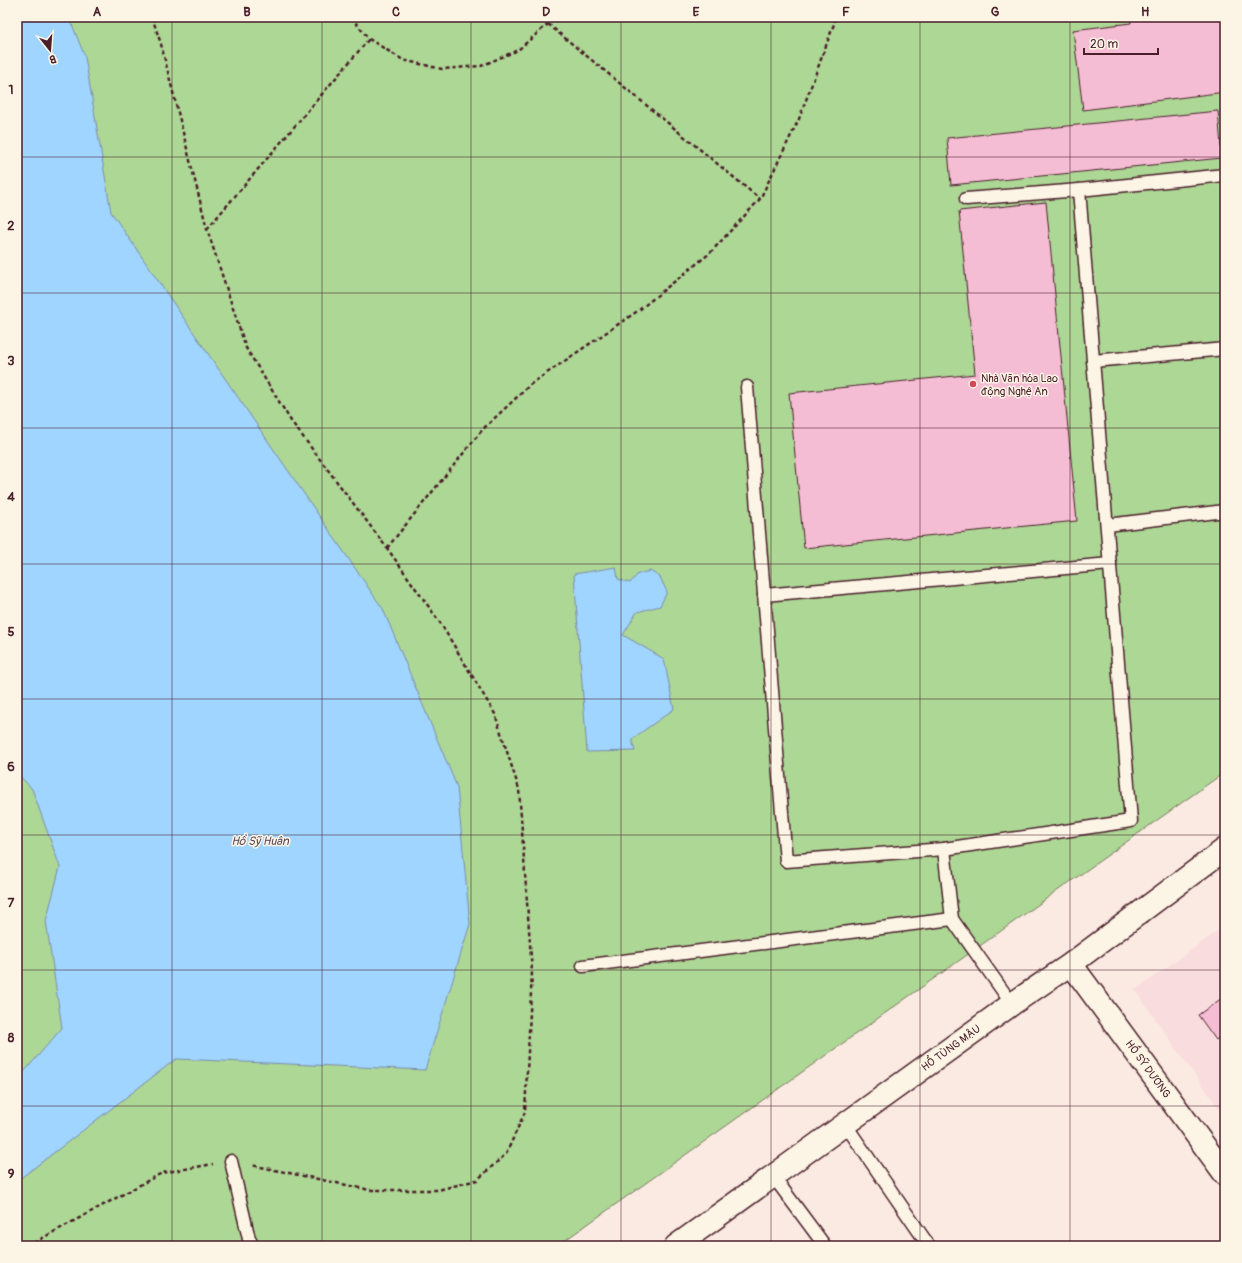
<svg xmlns="http://www.w3.org/2000/svg" width="1242" height="1263" viewBox="0 0 1242 1263" font-family="Pangolin,sans-serif">
  <style>
    .built { fill: #f9dcde }
    .green { fill: #add795; stroke: #7c7b60 }
    .water { fill: #9fd5fe; stroke: #7d8caa }
    .building { fill: #f5bdd4; stroke: #4a1f2b }
    .lines { fill: none; stroke-linecap: round; stroke-linejoin: round }
    .service-casing { stroke: #4a1f2b; stroke-width: 15 }
    .minor-casing { stroke: #4a1f2b; stroke-width: 25 }
    .secondary-casing { stroke: #4a1f2b; stroke-width: 25 }
    .path { stroke: #4a1f2b; stroke-width: 2.5; stroke-dasharray: 4 3; stroke-linecap: butt }
    .service { stroke: #fcf5e5; stroke-width: 12 }
    .minor { stroke: #fcf5e5; stroke-width: 22 }
    .secondary { stroke: #fcf5e5; stroke-width: 22 }
    .grid { fill: none; stroke: #4a1f2b; stroke-width: 1; stroke-opacity: 0.55 }
    .poi-dot { fill: #d1495b; stroke: #fcf5e5; stroke-width: 1.5 }
    .labels { text-anchor: middle; dominant-baseline: central; stroke-width: 3; stroke-linejoin: round; paint-order: stroke }
    .poi-label { font-size: 11px; fill: #4a1f2b; stroke: #fcf5e5; text-anchor: start }
    .street-label { font-size: 11px; fill: #4a1f2b; stroke: #fcf5e5 }
    .water-label { font-size: 12px; font-style: italic; fill: #5f4c60; stroke: #fcf5e5 }
    .neatline { fill: none; stroke: #4a1f2b; stroke-width: 1.5 }
    .grid-label { font-size: 13px; text-anchor: middle; font-weight: bold; fill: #4a1f2b }
  </style>
  <rect width="100%" height="100%" fill="#fbeae2"/>
  <filter id="ink" filterUnits="userSpaceOnUse"><feTurbulence type="fractalNoise" baseFrequency=".025" numOctaves="2"/><feDisplacementMap in="SourceGraphic" scale="8" xChannelSelector="R" yChannelSelector="G"/><feConvolveMatrix kernelMatrix="1 2 1 2 8 2 1 2 1" color-interpolation-filters="sRGB"/></filter>
  <g filter="url(#ink)">
    <path class="built" d="M1225 926V1117L1135 990Z"/>
    <path class="green" d="M17 17H1225V772L557 1246H17Z"/>
    <g class="water">
      <path d="M17 17H69L85 57 111 212 383 609 457 787 470 924 425 1070 176 1059 17 1181V1080L62 1028 46 921 60 867 32 789 17 773Z"/>
      <path d="M616 567 618 579 630 583 638 574 650 571 660 577 667 592 660 606 637 612 623 635 664 659 674 709 632 739 635 751 587 752 574 574Z"/>
    </g>
    <g class="building">
      <path d="M1130 17H1225V92L1083 110 1073 30 1131 23Z"/>
      <path d="M1218 111 1222 158 951 185 947 138Z"/>
      <path d="M1046 202 1077 521 804 548 789 393 975 374 959 211Z"/>
      <path d="M1225 996V1034L1216 1040 1198 1015Z"/>
    </g>
    <g class="lines">
      <g class="service-casing">
        <g id="service">
          <path d="M966 199 1079 190 1225 175"/>
          <path d="M1093 361 1225 349"/>
          <path d="M747 387 786 861 944 849 1131 821 1079 190"/>
          <path d="M1107 525 1225 511"/>
          <path d="M764 595 1110 564"/>
          <path d="M944 849 952 919"/>
          <path d="M583 966 952 919 1012 1004"/>
          <path d="M845 1124 929 1246"/>
          <path d="M231 1161 249 1239 253 1246"/>
          <path d="M773 1176 825 1246"/>
        </g>
      </g>
      <g class="minor-casing">
        <path id="minor" d="M1071 964 1225 1174"/>
      </g>
      <g class="secondary-casing">
        <path id="secondary" d="M676 1246 1012 1004 1071 964 1225 849"/>
      </g>
      <g class="path">
        <path d="M152 17 161 44 207 229 246 348 291 421 387 548 441 624 495 714 519 789 532 972 525 1112 506 1154 477 1180 438 1190H370L251 1165"/>
        <path d="M351 17 369 39 403 60 442 69 481 66 518 50 548 24 552 17"/>
        <path d="M548 24 760 199"/>
        <path d="M207 229 369 39"/>
        <path d="M387 548 483 429 531 384 639 310 710 253 760 199 799 119 834 24 835 17"/>
        <path d="M28 1246 162 1173 213 1164"/>
      </g>
      <use href="#service" class="service"/>
      <use href="#minor" class="minor"/>
      <use href="#secondary" class="secondary"/>
    </g>
  </g>
  <path class="grid" d="M172 17V1246M322 17V1246M471 17V1246M621 17V1246M771 17V1246M920 17V1246M1070 17V1246M17 157H1225M17 293H1225M17 428H1225M17 564H1225M17 699H1225M17 835H1225M17 970H1225M17 1106H1225"/>
  <circle class="poi-dot" cx="973" cy="384" r="4"/>
  <g class="labels">
    <g class="poi-label">
      <text x="981" y="378">Nhà Văn hóa Lao<tspan x="981" dy="13">động Nghệ An</tspan></text>
    </g>
    <g class="street-label">
      <text transform="translate(951 1048) rotate(-36)">HỒ TÙNG MẬU</text>
      <text transform="translate(1148 1069) rotate(54)">HỒ SỸ DƯƠNG</text>
    </g>
    <g class="water-label">
      <text x="260" y="841">Hồ Sỹ Huân</text>
    </g>
  </g>
  <rect width="1242" height="1263" fill="none" stroke="#fcf5e5" stroke-width="44"/>
  <g transform="translate(50 50) rotate(163)" stroke="#fcf5e5" stroke-width="3" paint-order="stroke">
  <path d="M0-3L7 15L0 10L-7 15Z" fill="#4a1f2b"/>
  <text y="-6" font-size="11" font-weight="bold" text-anchor="middle" fill="#4a1f2b">B</text>
  </g>
  <path d="M1084 48v6h74v-6" fill="none" stroke="#4a1f2b" stroke-width="2"/>
  <text x="1090" y="48" font-size="12" fill="#4a1f2b" stroke="#fcf5e5" stroke-width="3" paint-order="stroke">20 m</text>
  <rect x="22" y="22" width="1198" height="1219" class="neatline"/>
  <g class="grid-label">
    <text x="97" y="16">A</text>
    <text x="247" y="16">B</text>
    <text x="396" y="16">C</text>
    <text x="546" y="16">D</text>
    <text x="696" y="16">E</text>
    <text x="846" y="16">F</text>
    <text x="995" y="16">G</text>
    <text x="1145" y="16">H</text>
    <text x="11" y="94">1</text>
    <text x="11" y="230">2</text>
    <text x="11" y="365">3</text>
    <text x="11" y="501">4</text>
    <text x="11" y="636">5</text>
    <text x="11" y="771">6</text>
    <text x="11" y="907">7</text>
    <text x="11" y="1042">8</text>
    <text x="11" y="1178">9</text>
  </g>
</svg>
